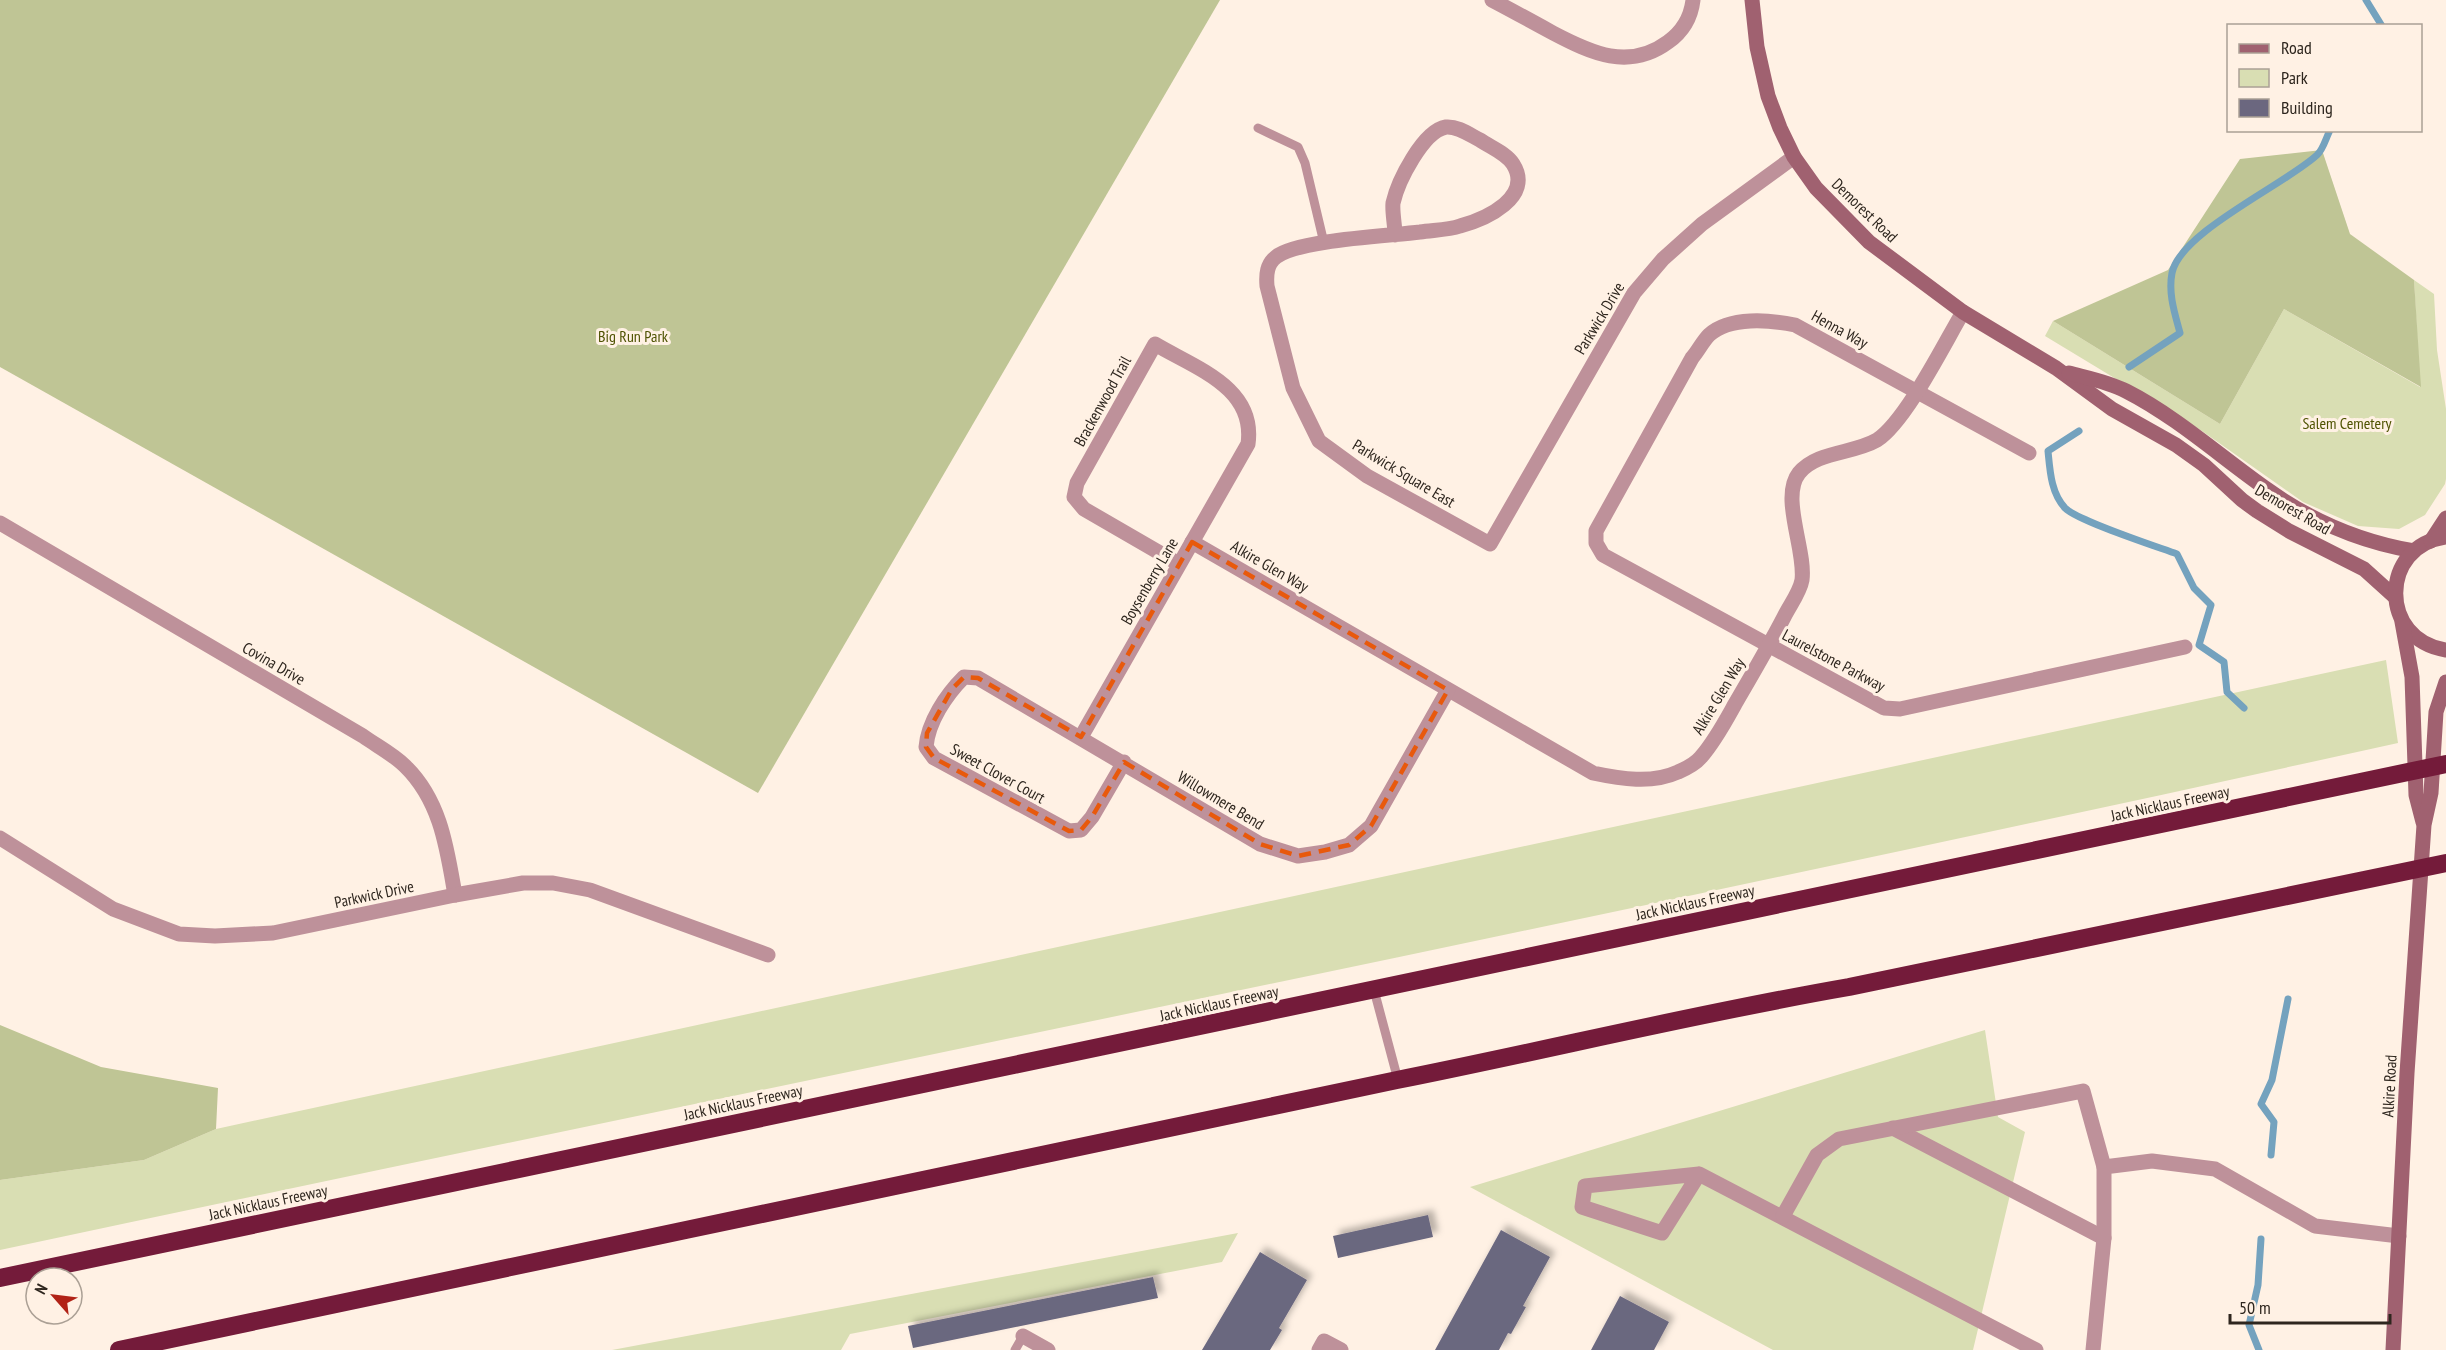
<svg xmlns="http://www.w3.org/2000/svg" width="2446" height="1350" viewBox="0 0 2446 1350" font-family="'PT Sans Narrow',sans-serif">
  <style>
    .green { fill: #d9deb3 }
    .forest { fill: #bfc595 }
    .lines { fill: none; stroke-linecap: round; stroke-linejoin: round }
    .stream { stroke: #74a2be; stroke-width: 7 }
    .building { fill: #6b677f; filter: url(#shadow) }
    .lane { stroke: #be919a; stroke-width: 9 }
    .street { stroke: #be919a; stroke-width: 15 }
    .secondary { stroke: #a06170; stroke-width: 15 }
    .highway { stroke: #741b3a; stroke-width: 18 }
    .marked { fill: none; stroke: #e8590c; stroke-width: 4.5; stroke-dasharray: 12 8; stroke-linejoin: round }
    .labels { text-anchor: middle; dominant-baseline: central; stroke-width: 6; stroke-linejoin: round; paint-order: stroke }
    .street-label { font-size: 16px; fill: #2e261e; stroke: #fff1e4 }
    .park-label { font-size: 16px; fill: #4f5302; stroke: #fff1e4 }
  </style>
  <defs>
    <filter id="shadow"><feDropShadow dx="5.5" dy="-5.5" stdDeviation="3" flood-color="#0004"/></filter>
  </defs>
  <rect width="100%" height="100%" fill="#fff1e4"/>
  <g class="green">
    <path d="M2414 280 2434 294 2437 350 2446 409V479L2445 484 2425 515 2399 529 2358 526 2303 502 2202 431 2045 336 2053 321 2220 424 2284 309 2420 387Z"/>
    <path d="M2386 660 2398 743C1600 919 799 1080 0 1250V1180L144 1160 216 1129Z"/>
    <path d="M1985 1030 1998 1117 2025 1132 1973 1350H1773L1470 1187Z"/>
    <path d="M1238 1233 1222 1262 850 1334 841 1350H612Z"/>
  </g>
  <g class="forest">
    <path d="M0 0H1220L758 793 0 367Z"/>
    <path d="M2322 150 2350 234 2414 280 2421 387 2284 309 2220 424 2053 321 2168 270 2240 159Z"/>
    <path d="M0 1025 101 1067 218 1088 216 1129 144 1160 0 1180Z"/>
  </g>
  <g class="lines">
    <g class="stream">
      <path d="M2366 0 2382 26"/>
      <path d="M2129 367 2180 333C2175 314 2168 294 2172 273 2180 232 2286 184 2317 155 2323 150 2326 138 2330 130"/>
      <path d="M2079 431 2048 451C2050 471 2051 493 2065 508 2078 521 2155 546 2177 554L2194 588 2211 605 2199 645 2224 662 2227 692 2244 708"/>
      <path d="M2271 1155 2274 1122 2261 1104 2272 1080 2288 999"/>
      <path d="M2259 1350 2249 1325 2258 1285 2261 1239"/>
    </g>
  </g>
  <g class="building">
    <path d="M1428 1215 1433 1237 1338 1258 1333 1236Z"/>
    <path d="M1501 1230 1550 1257 1523 1306 1526 1307 1511 1334 1508 1333 1499 1350H1435Z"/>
    <path d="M1260 1252 1307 1280 1279 1328 1282 1330 1270 1350H1202Z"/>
    <path d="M1153 1277 1158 1298 913 1348 908 1326Z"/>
    <path d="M1620 1296 1669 1322 1654 1350H1591Z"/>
  </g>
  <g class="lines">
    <g class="lane">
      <path d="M1258 128 1298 147 1305 163 1324 243"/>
      <path d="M1374 990 1398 1080"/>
      <path d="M1015 1350 1023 1336"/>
    </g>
    <g class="street">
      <path d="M1492 0C1513 11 1533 22 1553 33 1591 53 1629 71 1668 42 1682 32 1691 17 1693 0"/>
      <path d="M1395 235C1395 225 1392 212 1393 203 1398 181 1423 131 1446 127 1458 126 1470 135 1480 140 1490 147 1506 153 1513 164 1534 197 1486 219 1460 226 1448 230 1433 230 1420 232 1389 236 1297 240 1276 257 1267 264 1266 274 1267 286L1293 388 1319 441 1367 476 1490 544 1634 293 1663 259 1702 224 1794 157"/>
      <path d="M2029 453 1795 325C1770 320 1730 316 1709 335 1703 341 1698 351 1692 358L1596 531V543L1603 555 1884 708 1900 709 2185 647"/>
      <path d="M0 523 363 736C377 746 393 754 405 766 441 801 447 849 455 895"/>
      <path d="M1192 542 1593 773C1621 779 1652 784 1678 772 1685 769 1696 763 1701 757 1715 741 1725 722 1735 704 1752 675 1769 646 1784 617 1790 605 1800 592 1802 580 1806 550 1780 497 1799 473 1817 451 1853 454 1877 440 1906 421 1944 344 1963 312"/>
      <path d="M1081 737 1248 444C1256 387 1195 368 1155 344L1077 483 1074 497 1084 509 1179 564"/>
      <path d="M1124 762 1092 817 1081 830 1069 831 934 758 926 747C928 722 946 695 964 677L978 678 1260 844 1298 856 1325 852 1349 845 1371 826 1448 690"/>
      <path d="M0 838 113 909 179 934 215 936 273 933 455 895 523 883H553L590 890 768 955"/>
      <path d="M1893 1128 2104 1238"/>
      <path d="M1699 1174 1662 1233 1582 1207 1585 1186 1699 1174 2036 1350"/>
      <path d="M1783 1216 1817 1155 1839 1139 2083 1091 2104 1167"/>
      <path d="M1023 1336 1048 1350"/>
      <path d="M1319 1350 1324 1341 1341 1350"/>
      <path d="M2093 1350 2104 1238V1167L2152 1161 2215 1169 2315 1226 2399 1236"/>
    </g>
    <g class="secondary">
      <path d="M1752 0 1757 47 1768 96 1780 128 1794 157 1816 188 1869 242 1963 312 2056 368 2112 409 2176 445 2204 465 2242 500 2257 511 2289 531 2364 569 2395 597"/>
      <path d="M2069 373C2088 378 2109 382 2126 391 2177 417 2222 458 2268 490 2313 522 2361 542 2414 551"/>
      <path d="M2446 537C2379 546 2379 640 2446 650"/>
      <path d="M2431 541 2446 518"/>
      <path d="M2402 622 2412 677 2416 795 2423 822"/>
      <path d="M2393 1350 2407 1073 2424 825 2431 793 2436 712 2446 682"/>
    </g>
    <g class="highway">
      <path d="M0 1278 2446 764"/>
      <path d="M119 1350C545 1261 971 1168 1397 1080 1548 1050 1698 1013 1849 987L2446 863"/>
    </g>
  </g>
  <path class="marked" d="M1192 542 1448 690 1371 826 1349 845 1298 856 1260 844 1124 762 1092 817 1081 830 1069 831 934 758 926 747 927 733 952 689 964 677 978 678 1081 737Z"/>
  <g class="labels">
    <g class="street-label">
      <text transform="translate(1865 210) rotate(44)">Demorest Road</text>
      <text transform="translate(1599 318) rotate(-59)">Parkwick Drive</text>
      <text transform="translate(1840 329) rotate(29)">Henna Way</text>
      <text transform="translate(1102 401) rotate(-61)">Brackenwood Trail</text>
      <text transform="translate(1404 473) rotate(31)">Parkwick Square East</text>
      <text transform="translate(2293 509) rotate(30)">Demorest Road</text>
      <text transform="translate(1270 566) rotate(30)">Alkire Glen Way</text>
      <text transform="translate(1149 581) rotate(-60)">Boysenberry Lane</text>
      <text transform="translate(1834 660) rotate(28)">Laurelstone Parkway</text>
      <text transform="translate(274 663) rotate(30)">Covina Drive</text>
      <text transform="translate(1718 696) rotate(-59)">Alkire Glen Way</text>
      <text transform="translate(998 773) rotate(29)">Sweet Clover Court</text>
      <text transform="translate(1221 800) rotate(31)">Willowmere Bend</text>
      <text transform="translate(2170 803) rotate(-12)">Jack Nicklaus Freeway</text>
      <text transform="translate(374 894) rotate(-12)">Parkwick Drive</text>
      <text transform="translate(1695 902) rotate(-12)">Jack Nicklaus Freeway</text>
      <text transform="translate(1219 1003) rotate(-12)">Jack Nicklaus Freeway</text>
      <text transform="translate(2389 1086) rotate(-87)">Alkire Road</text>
      <text transform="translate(743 1102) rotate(-12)">Jack Nicklaus Freeway</text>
      <text transform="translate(268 1202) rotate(-12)">Jack Nicklaus Freeway</text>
    </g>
    <g class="park-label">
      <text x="633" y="336">Big Run Park</text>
      <text x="2347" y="423">Salem Cemetery</text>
    </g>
  </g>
  <rect x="2227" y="24" width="195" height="108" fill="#fff1e4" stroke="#aba095" stroke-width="1.5"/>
  <rect x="2239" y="44" width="30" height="9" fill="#a06170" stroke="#aba095" stroke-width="1.5"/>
  <text x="2281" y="54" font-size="18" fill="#2e261e">Road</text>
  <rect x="2239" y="69" width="30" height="18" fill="#d9deb3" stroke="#aba095" stroke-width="1.5"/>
  <text x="2281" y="84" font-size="18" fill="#2e261e">Park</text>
  <rect x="2239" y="99" width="30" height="18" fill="#6b677f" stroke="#aba095" stroke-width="1.5"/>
  <text x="2281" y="114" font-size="18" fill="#2e261e">Building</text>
  <g transform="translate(54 1296) rotate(298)"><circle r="28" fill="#fff1e4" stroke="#aba095" stroke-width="1.5"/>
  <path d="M0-4.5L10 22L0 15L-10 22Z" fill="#b12216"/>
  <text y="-9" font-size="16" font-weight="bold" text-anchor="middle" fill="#2e261e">N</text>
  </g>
  <path d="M2230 1314v9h160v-9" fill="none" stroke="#2e261e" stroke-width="3"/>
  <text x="2239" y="1314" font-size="18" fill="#2e261e" stroke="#fff1e4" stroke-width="4.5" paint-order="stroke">50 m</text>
</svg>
